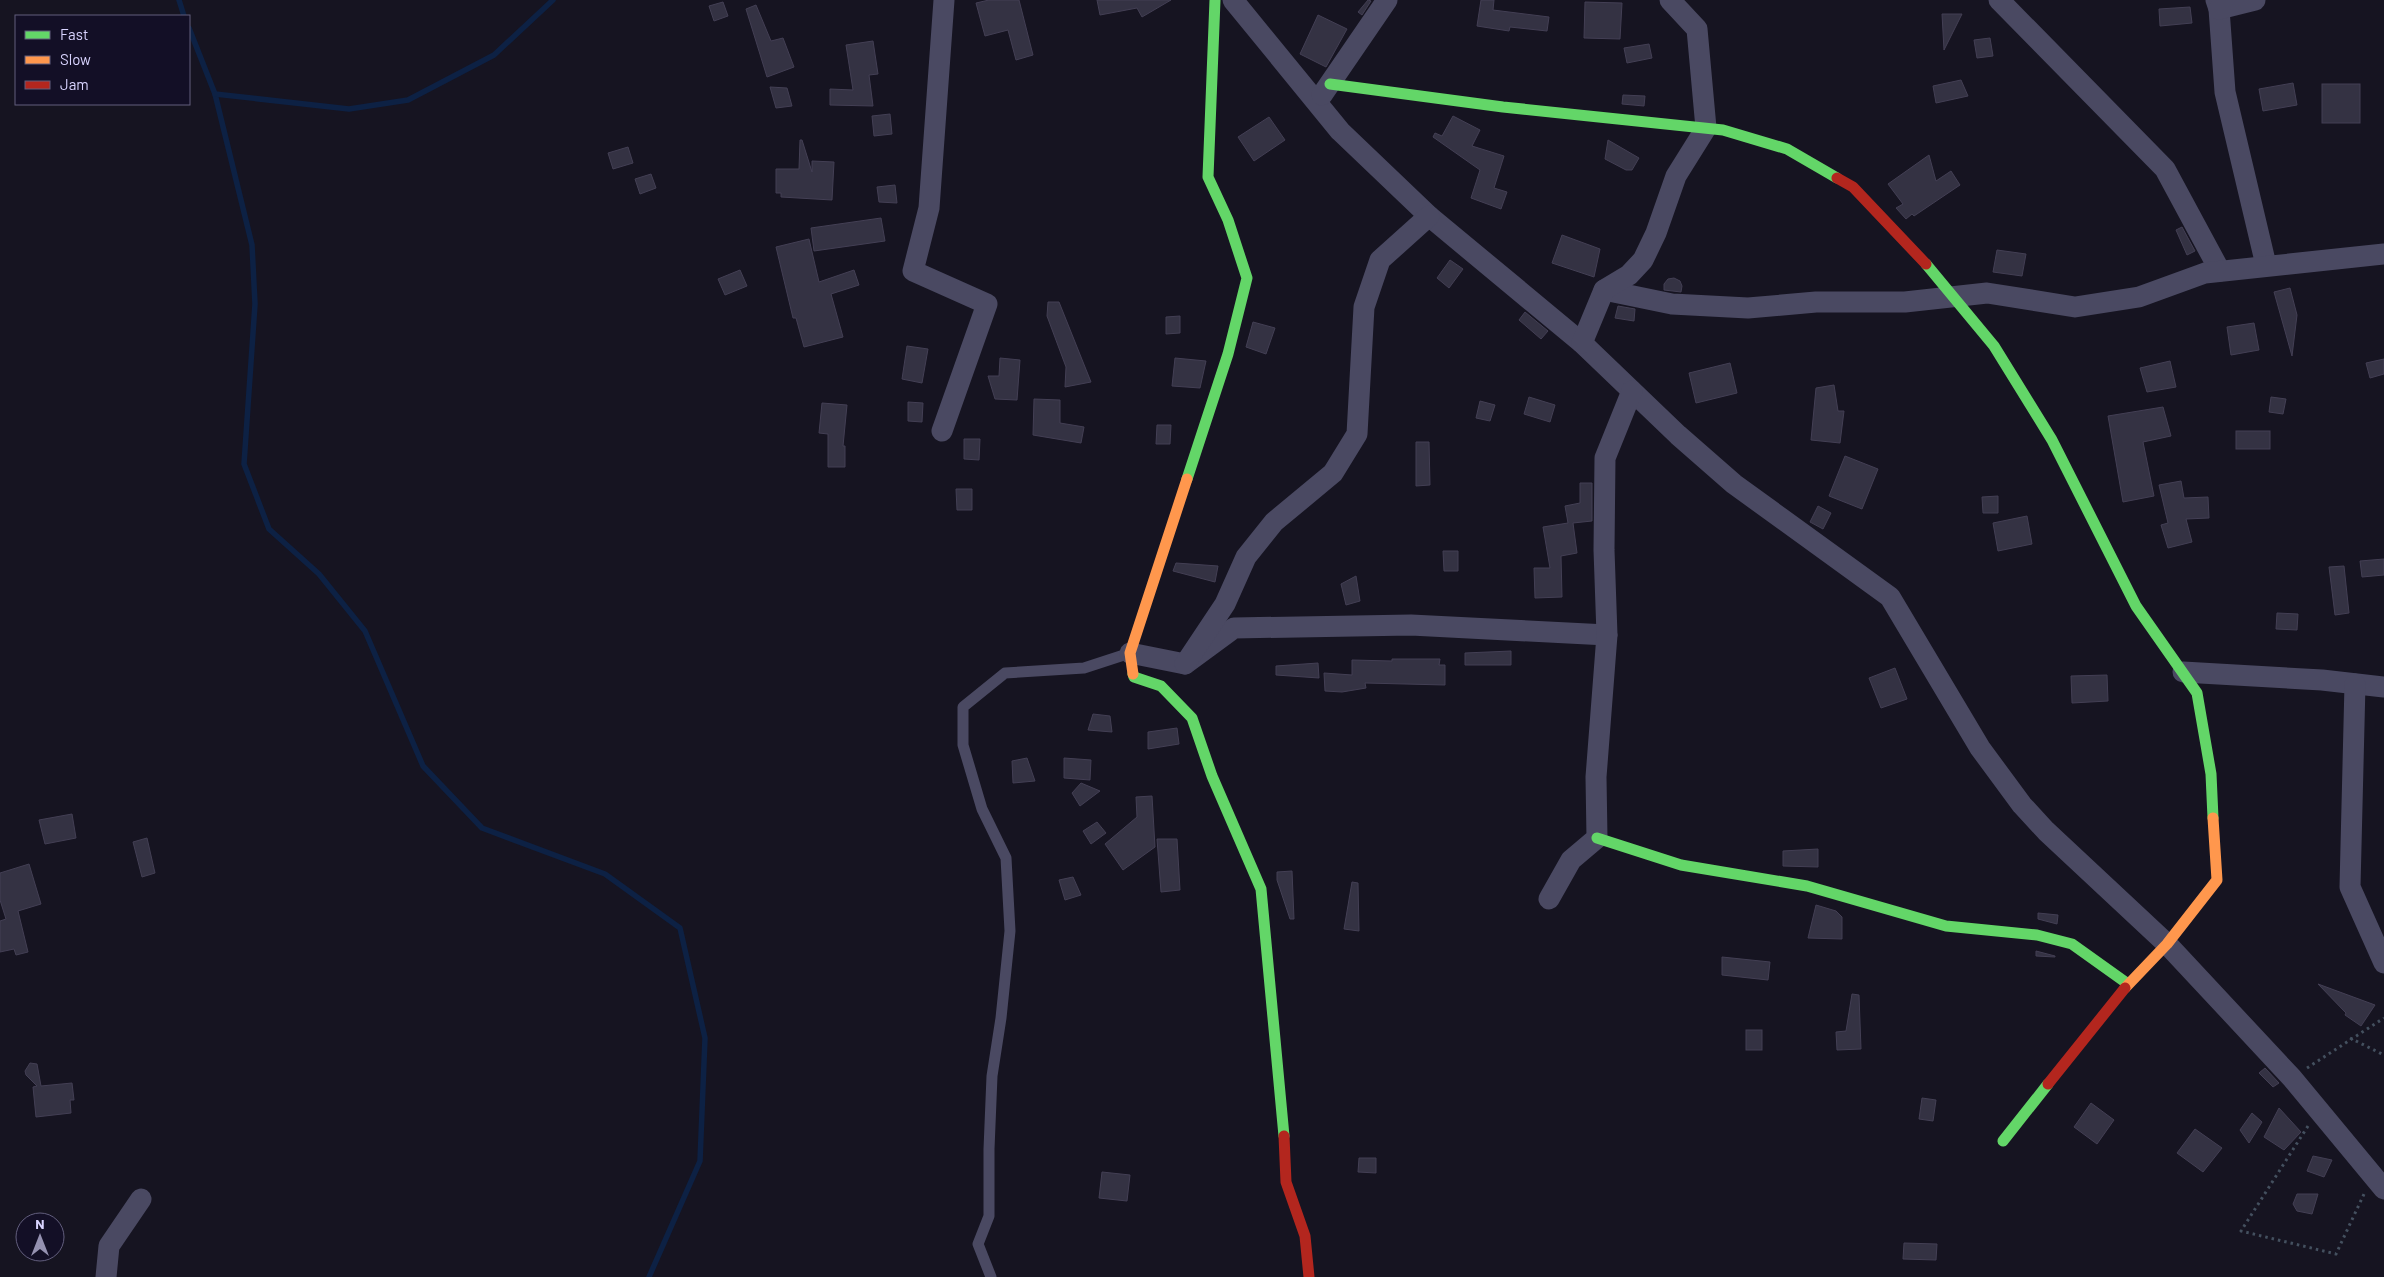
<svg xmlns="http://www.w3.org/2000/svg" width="2384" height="1277" viewBox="0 0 2384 1277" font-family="Barlow,sans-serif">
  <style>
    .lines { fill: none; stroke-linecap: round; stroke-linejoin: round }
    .stream { stroke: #0d2144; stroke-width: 5.5 }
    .building { fill: #343243; stroke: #433f54 }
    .path { stroke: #44505f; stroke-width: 3; stroke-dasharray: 2.5 4; stroke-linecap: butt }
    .lane { stroke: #4a4962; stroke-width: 11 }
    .street { stroke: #4a4962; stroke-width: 21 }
    .fast { stroke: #63d668; stroke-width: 11 }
    .slow { stroke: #ff974d; stroke-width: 11 }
    .jam { stroke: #b3261e; stroke-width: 11 }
  </style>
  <rect width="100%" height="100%" fill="#161421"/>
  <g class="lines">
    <g class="stream">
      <path d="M179 0 184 16"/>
      <path d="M189 28 215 94 252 245 255 304 244 464 269 529 319 574 365 631 423 766 482 828 605 874 680 928 705 1038 700 1161 649 1277"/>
      <path d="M215 94 349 109 408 100 494 55 553 0"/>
    </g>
  </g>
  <g class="building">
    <path d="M989 0H1019L1033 55 1016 60 1008 30 985 36 976 3Z"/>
    <path d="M1097 0H1171L1142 17 1137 8 1100 15Z"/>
    <path d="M1368 0 1371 1 1362 15 1358 12Z"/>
    <path d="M1481 0H1494L1493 10 1549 17 1547 31 1510 27 1509 31 1477 26Z"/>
    <path d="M723 2 728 16 714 21 709 6Z"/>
    <path d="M1585 2 1622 3 1620 39 1584 38Z"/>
    <path d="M756 5 771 41 783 38 794 67 767 77 746 9Z"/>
    <path d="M2190 7 2192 23 2160 26 2159 9Z"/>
    <path d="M1942 14H1962L1944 50Z"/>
    <path d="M1318 15 1347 29 1326 67 1300 54Z"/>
    <path d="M1990 38 1993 56 1977 58 1974 40Z"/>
    <path d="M873 41 878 74 869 75 873 106 830 105V89L853 90 846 45Z"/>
    <path d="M1649 44 1652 58 1627 63 1624 48Z"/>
    <path d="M1961 80 1968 96 1936 103 1933 86Z"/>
    <path d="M2293 83 2297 105 2263 111 2259 89Z"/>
    <rect x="2322" y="84" width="38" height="39"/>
    <path d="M770 87 787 88 792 106 776 108Z"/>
    <path d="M1623 95 1645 96 1644 106 1622 104Z"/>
    <path d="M890 114 892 134 874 136 872 116Z"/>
    <path d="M1453 116 1480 130 1472 146 1504 156 1494 188 1507 192 1501 209 1471 198 1480 170 1433 137 1435 133 1442 136Z"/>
    <path d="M1269 117 1285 140 1254 161 1238 137Z"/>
    <path d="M800 140H802L812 172V161L834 162 832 200 781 197V193H776V169H799Z"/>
    <path d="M1608 140 1639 158 1632 170H1626L1605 159Z"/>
    <path d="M628 147 633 163 613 169 608 153Z"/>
    <path d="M1929 155 1936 181 1951 171 1960 185 1914 216 1912 214 1906 219 1896 208 1903 204 1888 184Z"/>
    <path d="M651 174 656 188 640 194 635 179Z"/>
    <path d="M895 185 897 203 879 202 877 187Z"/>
    <path d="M881 218 885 241 814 251 811 228Z"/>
    <path d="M2182 227 2195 251 2187 255 2176 230Z"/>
    <path d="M1562 235 1600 249 1594 277 1552 263Z"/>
    <path d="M809 239 819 282 854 270 859 285 831 294 843 337 804 347 796 318H793L776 247Z"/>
    <path d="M1997 250 2026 254 2022 276 1993 272Z"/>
    <path d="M1450 260 1463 269 1449 288 1437 278Z"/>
    <path d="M740 270 747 286 725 295 718 279Z"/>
    <path d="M1674 278 1680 281 1682 286 1681 292 1664 290V284L1668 279Z"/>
    <path d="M2290 288 2297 315 2292 356 2274 292Z"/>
    <path d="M1048 302H1059L1091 382 1065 387 1066 367 1047 316Z"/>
    <path d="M1618 306 1635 309 1634 321 1615 318Z"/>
    <path d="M1525 312 1548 331 1541 339 1519 320Z"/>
    <path d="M1180 316V333L1166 334V317Z"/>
    <path d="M1253 322 1275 328 1266 354 1246 347Z"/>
    <path d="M2254 323 2259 350 2231 355 2227 327Z"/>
    <path d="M907 346 928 349 922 383 902 379Z"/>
    <path d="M1000 358 1020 360 1017 400 995 399 988 376H999Z"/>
    <path d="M1175 358 1206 361 1200 388 1172 386Z"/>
    <path d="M2384 359V374L2370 378 2366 363Z"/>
    <path d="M2170 361 2176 387 2147 392 2140 368Z"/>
    <path d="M1730 363 1737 393 1696 403 1689 373Z"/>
    <path d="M1834 385 1838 411H1844L1840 443 1811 440 1816 388Z"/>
    <path d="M1529 397 1555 405 1550 422 1524 414Z"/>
    <path d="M2271 397 2286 399 2283 414 2269 412Z"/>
    <path d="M1034 399 1060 400V423L1084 427 1081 443 1033 435Z"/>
    <path d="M1480 401 1495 405 1490 421 1476 418Z"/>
    <path d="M908 402 923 403 922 422 908 421Z"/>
    <path d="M822 403 847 405 843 446H845V467H828V434L819 433Z"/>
    <path d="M2163 407 2171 436 2143 442 2154 496 2123 502 2108 416Z"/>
    <path d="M1157 425H1171L1170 444H1156Z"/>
    <rect x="2236" y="431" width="34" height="18"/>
    <path d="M964 439H980L979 460 964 459Z"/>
    <path d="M1416 442H1429L1430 485 1416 486Z"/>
    <path d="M1845 456 1878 469 1862 509 1829 496Z"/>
    <path d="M2181 481 2184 498 2208 497 2209 518 2186 519 2192 542 2168 548 2161 525 2168 523 2159 485Z"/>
    <path d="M1580 483H1592V521L1573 523 1577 553 1561 556 1562 597 1535 598 1534 568H1550L1543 527 1568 523 1565 506 1580 503Z"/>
    <path d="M956 489H972V510H957Z"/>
    <path d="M1998 496V513H1983L1982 497Z"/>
    <path d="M1818 506 1831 513 1823 529 1810 522Z"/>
    <path d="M2027 516 2032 544 1998 551 1993 523Z"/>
    <path d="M1443 551H1458V571H1444Z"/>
    <path d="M2384 559V575L2362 577 2360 561Z"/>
    <path d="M1176 563 1218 566 1215 582 1173 571Z"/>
    <path d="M2344 566 2349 613 2335 615 2329 567Z"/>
    <path d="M1356 576 1360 601 1346 605 1341 584Z"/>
    <path d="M2277 613 2298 614 2297 630 2276 629Z"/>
    <path d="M1511 651V665H1465V653Z"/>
    <path d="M1392 659H1440L1439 665H1445V685L1365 683 1366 688 1342 692 1325 691 1324 673 1352 675V660L1392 661Z"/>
    <path d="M1318 663 1319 678 1276 675V666Z"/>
    <path d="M1895 668 1907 699 1881 708 1869 678Z"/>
    <path d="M2107 675 2108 701 2072 703 2071 676Z"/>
    <path d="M1093 714 1110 716 1112 732 1088 730Z"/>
    <path d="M1177 728 1179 744 1148 749V732Z"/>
    <path d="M1027 758 1035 781 1013 783 1012 761Z"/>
    <path d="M1064 758 1091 760 1090 780 1064 778Z"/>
    <path d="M1081 783 1100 791 1080 806 1072 793Z"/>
    <path d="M1152 796 1155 847 1123 870 1105 844 1137 817 1136 797Z"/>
    <path d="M72 814 76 838 45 844 39 820Z"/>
    <path d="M1097 822 1106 833 1091 844 1083 831Z"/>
    <path d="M147 838 155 873 142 877 133 842Z"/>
    <path d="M1157 839H1177L1180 890 1161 892Z"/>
    <path d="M1818 849V867L1783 866V851Z"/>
    <path d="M29 864 41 904 18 911 28 952 16 955 14 949 0 952V921L6 919 0 900V873Z"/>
    <path d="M1292 871 1294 919H1290L1277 880V872Z"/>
    <path d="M1073 877 1081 895 1065 900 1059 880Z"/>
    <path d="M1352 882 1358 883 1359 931 1344 929Z"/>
    <path d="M1816 905 1836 911 1842 917V939L1808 938Z"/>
    <path d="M2038 913 2058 915 2057 924 2038 919Z"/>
    <path d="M2036 951 2055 956V957L2036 956Z"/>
    <path d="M1722 957 1770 962 1768 980 1722 975Z"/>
    <path d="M2318 984 2375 1005 2361 1026 2345 1015 2346 1013Z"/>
    <path d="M1852 994 1859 995 1861 1049 1837 1050 1836 1032 1846 1031Z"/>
    <rect x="1746" y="1030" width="16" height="20"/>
    <path d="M30 1063 37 1064 41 1086 72 1083 74 1100H70L71 1113 36 1117 33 1087 37 1086 26 1075 25 1071Z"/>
    <path d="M2265 1068 2279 1083 2273 1087 2259 1073Z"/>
    <path d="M1922 1098 1936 1100 1933 1121 1919 1119Z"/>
    <path d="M2091 1103 2114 1120 2097 1144 2074 1127Z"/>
    <path d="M2279 1108 2301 1132 2284 1150 2264 1137Z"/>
    <path d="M2252 1113 2262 1122 2249 1143 2240 1130Z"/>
    <path d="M2195 1129 2222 1148 2203 1172 2177 1153Z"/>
    <path d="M2313 1156 2332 1160 2324 1177 2307 1171Z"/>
    <path d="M1359 1158H1376V1173L1358 1172Z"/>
    <path d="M1102 1172 1130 1175 1127 1201 1099 1198Z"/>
    <path d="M2297 1194H2318L2312 1214 2297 1211 2293 1204Z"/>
    <path d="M1904 1243 1937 1244 1936 1260 1903 1259Z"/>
  </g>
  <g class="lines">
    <g class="path">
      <path d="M2350 1038 2384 1055"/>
      <path d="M2307 1068 2384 1018"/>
      <path d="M2308 1126 2241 1231 2336 1254 2364 1194"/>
    </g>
    <path class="lane" d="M991 1277 978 1244 989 1216V1149L992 1076 1001 1018 1010 931 1006 858 982 809 963 745V707L1005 673 1084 668 1130 653"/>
    <g class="street">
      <path d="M1233 0 1340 131 1429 216 1582 343 1678 435 1734 484 1890 597 1980 748 2022 805 2046 831 2167 944 2292 1078 2384 1189"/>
      <path d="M1999 0 2165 169 2220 271"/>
      <path d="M2216 0 2219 9 2225 92 2266 265"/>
      <path d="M2219 9 2255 0"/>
      <path d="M1322 95 1387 0"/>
      <path d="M1604 290 1672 304 1748 308 1816 302H1905L1987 293 2075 307 2139 297 2205 273 2384 254"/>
      <path d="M1582 343 1604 290 1629 275 1643 260 1656 233 1676 176 1706 128 1697 29 1670 0"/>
      <path d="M942 431 987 304 913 271 929 208 944 0"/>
      <path d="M1130 653 1185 664 1234 628 1411 625 1607 635"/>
      <path d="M1185 664 1225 604 1246 557 1274 522 1333 473 1357 434 1364 307 1380 260 1429 216"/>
      <path d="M2183 672 2322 680 2384 687"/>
      <path d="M2355 684 2350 887 2384 963"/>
      <path d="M1549 899 1571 860 1597 838 1596 777 1607 635 1604 550 1605 458 1632 391"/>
      <path d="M106 1277 109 1246 141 1199"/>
    </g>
    <g class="fast">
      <path d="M1330 84 1503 107 1723 130 1787 149 1837 178"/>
      <path d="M1926 264 1994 346 2052 440 2136 606 2197 693 2211 774 2213 818"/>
      <path d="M1187 479 1228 354 1247 278 1228 220 1208 177 1215 0"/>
      <path d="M1133 674 1134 677 1161 686 1192 718 1212 776 1261 889 1284 1136"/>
      <path d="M1597 838 1681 865 1807 886 1946 926 2037 935 2072 944 2128 984"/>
      <path d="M2003 1141 2048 1084"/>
    </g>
    <g class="slow">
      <path d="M1133 674 1130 653 1187 479"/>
      <path d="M2125 988 2167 944 2217 880 2213 818"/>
    </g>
    <g class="jam">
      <path d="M1837 178 1853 187 1926 264"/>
      <path d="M2048 1084 2125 988"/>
      <path d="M1284 1136 1286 1182 1305 1236 1309 1277"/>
    </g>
  </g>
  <rect x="15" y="15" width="175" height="90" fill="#130f26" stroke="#625e7d"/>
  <rect x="25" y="31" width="25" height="8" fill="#63d668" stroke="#625e7d"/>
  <text x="60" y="40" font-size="15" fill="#d9d4ff">Fast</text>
  <rect x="25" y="56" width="25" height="8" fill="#ff974d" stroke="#625e7d"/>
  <text x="60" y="65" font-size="15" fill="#d9d4ff">Slow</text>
  <rect x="25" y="81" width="25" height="8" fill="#b3261e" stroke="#625e7d"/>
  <text x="60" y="90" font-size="15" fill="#d9d4ff">Jam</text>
  <g transform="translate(40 1237)"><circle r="24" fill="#130f26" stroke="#625e7d"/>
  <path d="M0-4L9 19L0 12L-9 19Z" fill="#9591b1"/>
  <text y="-8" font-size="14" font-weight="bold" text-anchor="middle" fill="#d9d4ff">N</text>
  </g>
</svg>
